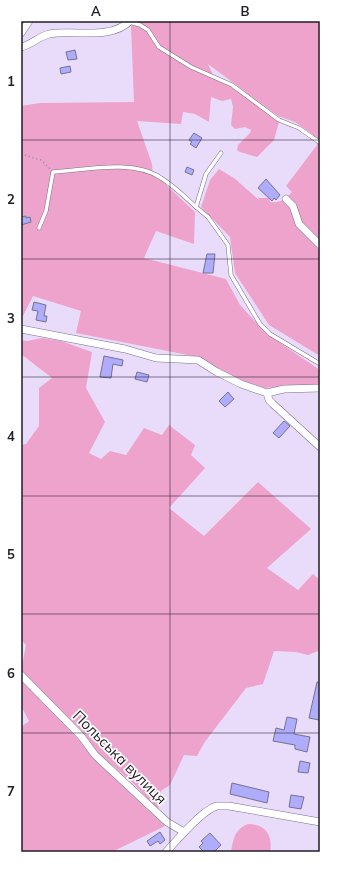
<svg xmlns="http://www.w3.org/2000/svg" width="341" height="873" viewBox="0 0 341 873" font-family="Mulish,sans-serif">
  <style>
    .green { fill: #eea3cc }
    .building { fill: #b0acfc; stroke: #73728f }
    .lines { fill: none; stroke-linecap: round; stroke-linejoin: round }
    .lane-casing { stroke: #7b6f8a; stroke-width: 4.5 }
    .street-casing { stroke: #7b6f8a; stroke-width: 8 }
    .path { stroke: #90879c; stroke-width: 1.5; stroke-dasharray: 1 3; stroke-linecap: butt }
    .lane { stroke: #fff; stroke-width: 3.5 }
    .street { stroke: #fff; stroke-width: 7 }
    .grid { fill: none; stroke: #221d28; stroke-width: 1; stroke-opacity: 0.55 }
    .labels { text-anchor: middle; dominant-baseline: central; stroke-width: 3.5; stroke-linejoin: round; paint-order: stroke }
    .street-label { font-size: 15px; fill: #221d28; stroke: #fff }
    .neatline { fill: none; stroke: #221d28; stroke-width: 1.5 }
    .grid-label { font-size: 13px; text-anchor: middle; font-weight: bold; fill: #221d28 }
  </style>
  <rect width="100%" height="100%" fill="#e9dcfa"/>
  <g class="green">
    <path d="M138 21H320V356L269 325 235 273 230 237 201 207 210 180 219 169 234 178 259 200 258 198H269L270 202C281 203 284 200 292 192L286 186 317 145 312 134 295 122 278 116 208 64 215 79 231 86 279 122 274 140 257 157 240 152 237 150 238 145 250 133 251 130 245 127 235 129 231 125 233 107 231 99 222 101 211 97 209 122 195 114 183 112 181 124 137 121 152 164 153 176 162 181 195 212 194 244 156 231 144 258 226 279 240 305 267 334 320 370V386L297 385 265 388 235 378 198 357 76 333 81 311 33 296 23 316 21 315V106L40 103 134 102 131 26Z"/>
    <path d="M42 338 61 341 92 352 86 388 105 422 89 453 101 459 110 451 126 455 144 428 162 435 169 425 195 445 191 455 205 468 169 508 204 536 258 482 311 529 267 568 298 590 313 574 320 580V653L318 651 308 655 296 652 274 651 263 684 246 688 204 743 197 756 184 755 170 785 161 791 158 810 135 785 97 752 84 733 21 671 26 645 21 640V445L26 444 39 426V388L52 378 21 354V340L27 341Z"/>
    <path d="M22 681 78 739 97 762 165 826 112 852H21V727L29 721 21 706Z"/>
    <path d="M248 824C266 824 273 836 270 852H231C233 839 235 829 248 824Z"/>
  </g>
  <g class="building">
    <path d="M75 50 77 59 68 60 66 52Z"/>
    <path d="M70 66 71 72 61 74 60 68Z"/>
    <path d="M194 133 202 138 196 148 190 144 192 142 189 140Z"/>
    <path d="M187 167 194 170 192 175 185 172Z"/>
    <path d="M266 179 280 195 276 200 274 198 272 201 258 188Z"/>
    <path d="M26 216V218L30 217 31 222 21 225V217Z"/>
    <path d="M207 254H215L213 273H203Z"/>
    <path d="M34 302 46 305 44 316H47L46 322 36 320 38 311 32 310Z"/>
    <path d="M104 356 123 360 122 366 113 364 111 378 100 377Z"/>
    <path d="M137 372 149 375 147 382 135 379Z"/>
    <path d="M228 392 234 399 225 407 219 401Z"/>
    <path d="M284 421 290 426 279 438 273 433Z"/>
    <path d="M317 682H320L319 720 309 718Z"/>
    <path d="M287 717 297 719 294 734 310 737 307 752 295 749V745L273 741 276 728 284 730Z"/>
    <path d="M300 761 310 763 308 773 298 772Z"/>
    <path d="M232 783 269 792 267 803 230 794Z"/>
    <path d="M291 795 304 797 301 809 289 807Z"/>
    <path d="M160 832 165 840 160 844 158 841 150 846 147 841Z"/>
    <path d="M210 833 221 845 214 852H204L199 847 203 843 201 841Z"/>
  </g>
  <g class="lines">
    <g class="lane-casing">
      <g id="lane">
        <path d="M130 22 140 25 148 30 159 47 191 67 232 85 279 120 299 128 319 142"/>
        <path d="M221 153 206 174 196 207 208 217 228 245 231 275 260 324 270 334 320 364"/>
        <path d="M39 228 46 211 53 172C85 170 133 159 161 178 174 186 185 197 196 207"/>
      </g>
    </g>
    <g class="street-casing">
      <g id="street">
        <path d="M21 33 29 21"/>
        <path d="M21 47C31 45 38 37 49 34 75 29 109 41 130 21"/>
        <path d="M286 199 293 206 299 224 320 245"/>
        <path d="M21 329 125 349 156 358 198 360 217 372 241 384 267 393 269 400 273 404 320 447"/>
        <path d="M267 393 284 389 320 388"/>
        <path d="M21 675 81 736 95 755 167 822 184 832"/>
        <path d="M166 852C176 841 203 809 217 806 220 806 225 806 229 806L320 822"/>
      </g>
    </g>
    <path class="path" d="M21 154 41 160 50 169"/>
    <use href="#lane" class="lane"/>
    <use href="#street" class="street"/>
  </g>
  <path class="grid" d="M170 21V852M21 140H320M21 259H320M21 377H320M21 496H320M21 614H320M21 733H320"/>
  <g class="labels">
    <g class="street-label">
      <text transform="translate(120 757) rotate(45)">Польська вулиця</text>
    </g>
  </g>
  <rect width="341" height="873" fill="none" stroke="#ffffff" stroke-width="44"/>
  <rect x="22" y="22" width="297" height="829" class="neatline"/>
  <g class="grid-label">
    <text x="96" y="16">A</text>
    <text x="245" y="16">B</text>
    <text x="11" y="86">1</text>
    <text x="11" y="204">2</text>
    <text x="11" y="323">3</text>
    <text x="11" y="441">4</text>
    <text x="11" y="559">5</text>
    <text x="11" y="678">6</text>
    <text x="11" y="796">7</text>
  </g>
</svg>
